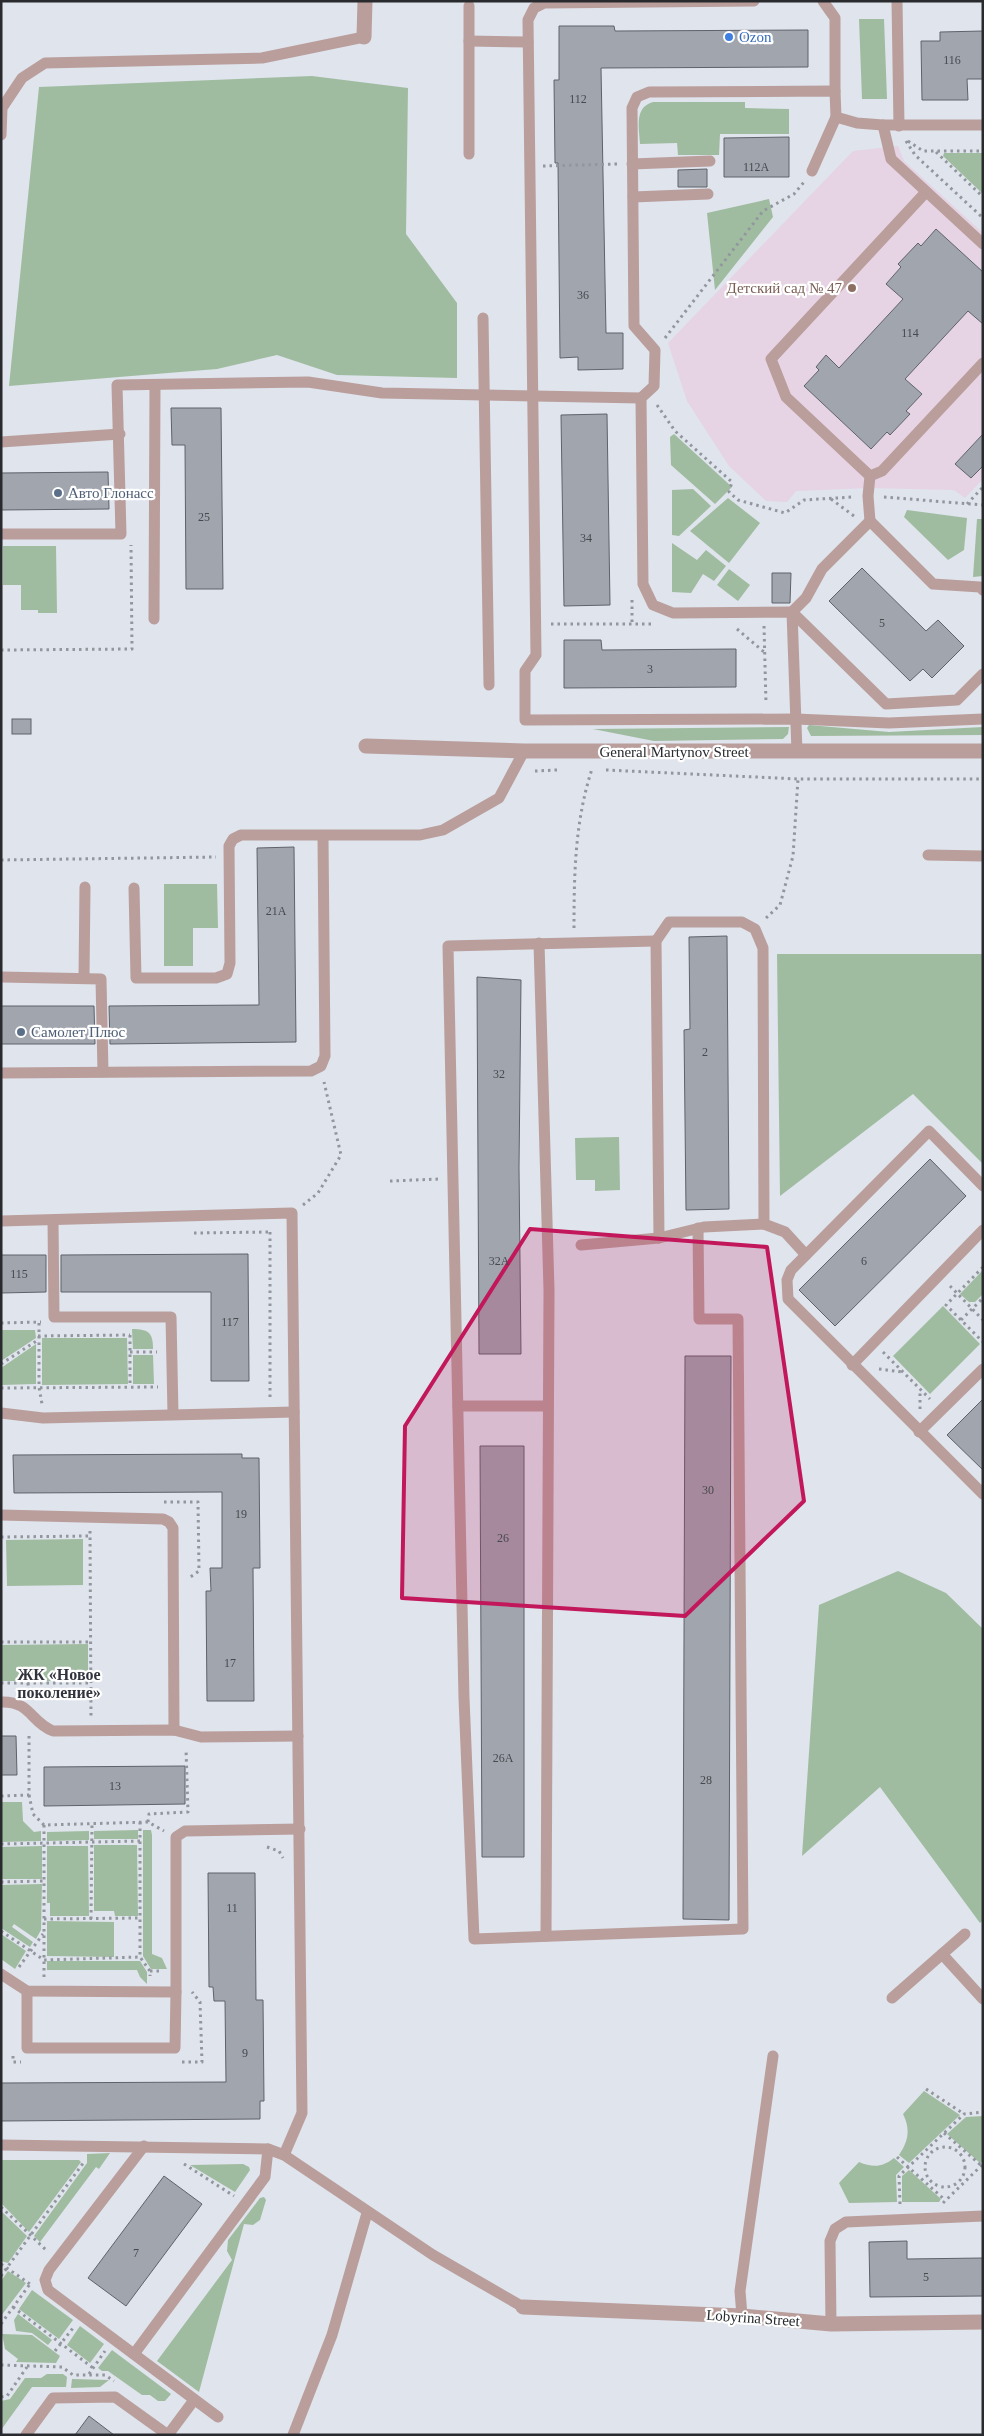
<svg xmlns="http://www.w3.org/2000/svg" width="984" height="2436" viewBox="0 0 984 2436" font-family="'Times New Roman',serif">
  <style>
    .education { fill: #e6d3e4 }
    .green { fill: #a0bca0 }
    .building { fill: #a1a5ae; stroke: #5f626b }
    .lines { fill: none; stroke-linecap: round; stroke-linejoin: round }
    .path { stroke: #92969d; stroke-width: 3; stroke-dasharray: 2.5 4; stroke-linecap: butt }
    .service { stroke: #ba9e9c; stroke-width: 11 }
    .minor { stroke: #ba9e9c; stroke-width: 15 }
    .marked { fill: #c2185b; fill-opacity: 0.2; stroke: #c2185b; stroke-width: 4; stroke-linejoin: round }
    .shop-dot { fill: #3f7fe0; stroke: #fff; stroke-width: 2 }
    .education-dot { fill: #8d6e63; stroke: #fff; stroke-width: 2 }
    .service-dot { fill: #5c6f8a; stroke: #fff; stroke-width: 2 }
    .labels { text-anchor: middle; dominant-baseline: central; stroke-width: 4.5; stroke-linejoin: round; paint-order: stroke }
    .number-label { font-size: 12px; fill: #46494d }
    .shop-label { font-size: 15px; fill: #366cbe; stroke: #fff; text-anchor: start }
    .education-label { font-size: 15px; fill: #785e54; stroke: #fff; text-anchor: end }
    .service-label { font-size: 15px; fill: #4e5e75; stroke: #fff; text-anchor: start }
    .street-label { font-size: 15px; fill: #282a2d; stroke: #fff }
    .neighbourhood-label { font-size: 16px; font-weight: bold; fill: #31343c; stroke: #fff }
  </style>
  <rect width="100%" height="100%" fill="#dfe4ed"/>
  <path class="education" d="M898 146 904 161 983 233V479L965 498 954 490 869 488 796 491 787 502 766 501 729 466 687 401 668 343 853 151Z"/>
  <g class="green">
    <path d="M859 19H884L887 99H862Z"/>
    <path d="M312 76 408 88 406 234 457 303V378L337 375 277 355 217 369 9 386 39 87Z"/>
    <path d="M653 102H745V108L789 109V134H720L719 155H678L677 143 640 144C639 128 634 107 653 102Z"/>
    <path d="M944 153H983V194L943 156Z"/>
    <path d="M769 199 773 217 715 290 707 213Z"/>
    <path d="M674 434 732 487 715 504 671 465 670 437Z"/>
    <path d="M693 489 711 506 679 536 672 535V490Z"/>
    <path d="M728 498 760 523 729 563 690 531Z"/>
    <path d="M907 510 967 518 964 550 948 560 904 517Z"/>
    <path d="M977 519H983V576L973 577Z"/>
    <path d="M672 543 697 560 706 550 726 566 714 581 703 574 691 593 672 592Z"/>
    <path d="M3 546H56L57 613H38V610H21V585H3Z"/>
    <path d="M729 569 750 585 738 601 717 585Z"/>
    <path d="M809 725 889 732 983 727V735L811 736 807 728Z"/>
    <path d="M789 727 788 734 783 739 654 741 593 729Z"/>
    <path d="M164 884H217L218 928H193V966H164Z"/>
    <path d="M777 954H983V1164L913 1094 780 1196Z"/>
    <path d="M619 1137 620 1190 595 1191V1180H576L575 1138Z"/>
    <path d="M983 1270V1294L975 1302H969L960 1294Z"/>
    <path d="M943 1306 980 1344 930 1394 893 1356Z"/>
    <path d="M132 1329C149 1329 153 1333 153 1349H133Z"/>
    <path d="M1 1330H35L36 1338 1 1361Z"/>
    <path d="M42 1338H127L128 1384 42 1385Z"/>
    <path d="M36 1344V1384L1 1385V1368Z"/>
    <path d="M133 1355H153L154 1384H133Z"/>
    <path d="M83 1539V1585L7 1586 6 1540Z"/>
    <path d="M898 1571 946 1593 983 1629V1920L980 1923 880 1787 802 1856 819 1605Z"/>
    <path d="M88 1644V1681H1V1645Z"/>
    <path d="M1 1802H22L23 1821 34 1832 41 1831V1841L1 1842Z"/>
    <path d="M138 1830V1839H94V1831Z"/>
    <path d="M143 1830H151L152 1835V1954L162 1958 167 1969H151L143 1956Z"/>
    <path d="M89 1831V1840L47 1841V1832Z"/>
    <path d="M94 1845H137L138 1916H115L114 1911H94Z"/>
    <path d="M42 1846V1879H1V1847Z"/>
    <path d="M47 1846H88L89 1916H50V1903H47Z"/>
    <path d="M42 1884 41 1930 36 1939 14 1924 12 1927 33 1942 30 1947 1 1928V1885Z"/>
    <path d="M47 1921 114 1922V1957L47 1956Z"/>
    <path d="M1 1934 26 1951 15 1969 1 1959Z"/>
    <path d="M47 1961H140L147 1972V1984L140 1977 137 1970H47Z"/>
    <path d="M924 2091 960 2115 909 2163 899 2155C908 2142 911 2130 903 2114Z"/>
    <path d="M983 2116V2161L980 2163 947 2134 966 2117Z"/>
    <path d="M110 2153 99 2169 96 2167 40 2242 34 2236 87 2163V2154Z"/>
    <path d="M894 2158 904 2167 896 2175 897 2202 849 2203 839 2183 859 2162C873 2168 883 2167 894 2158Z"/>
    <path d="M1 2160H79L81 2162 29 2232 1 2203Z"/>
    <path d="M243 2164 249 2167 250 2170 235 2192 190 2165Z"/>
    <path d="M909 2170 941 2199 939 2202H902V2176Z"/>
    <path d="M264 2197 266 2200 260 2220 253 2225 244 2224 199 2392 157 2361 232 2260 227 2251 228 2240 260 2198Z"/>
    <path d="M1 2211 27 2236 8 2263 1 2261Z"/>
    <path d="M8 2271 26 2283 1 2316V2281Z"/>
    <path d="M32 2290 73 2320 59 2339 19 2309Z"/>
    <path d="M18 2314 52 2340 48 2345 32 2333 16 2331 14 2320Z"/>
    <path d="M80 2326 104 2344 90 2363 67 2345Z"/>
    <path d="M2 2334 32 2335 60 2356 56 2363 16 2362 18 2359 5 2349Z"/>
    <path d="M112 2350 171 2394 165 2401H158L150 2395H142L108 2371H102L98 2368Z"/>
    <path d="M47 2374H63L67 2377 66 2387H32L1 2430V2401L10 2399 25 2378H41Z"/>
    <path d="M72 2379 109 2380 100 2387 71 2388Z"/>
  </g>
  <g class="building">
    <path d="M559 26H614L615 31 808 30V67L601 68 606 333H623V369L578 370V357L560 358 558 163H555L554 80H559Z"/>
    <path d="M983 31V79H967L968 100H922L921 41H940V32Z"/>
    <path d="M789 137V177H724V138Z"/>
    <path d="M707 169V187H678V170Z"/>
    <path d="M936 229 983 272V324L968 311 905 379 922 394 906 411 910 414 890 435 887 432 871 449 804 386 819 370 816 367 826 355 839 368 903 299 886 284 901 267 898 264 918 243 921 246Z"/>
    <path d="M171 408H221L223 589H186L185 445H172Z"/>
    <path d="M607 414 610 605 564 606 561 415Z"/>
    <path d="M983 434V466L971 478 955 464Z"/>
    <path d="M108 472 109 509 1 510V473Z"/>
    <path d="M862 568 926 631 938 620 964 646 932 678 923 669 910 681 829 601Z"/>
    <path d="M772 573H791L790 603H772Z"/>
    <path d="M564 640H601L602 650 736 649V687L564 688Z"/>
    <rect x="12" y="719" width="19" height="15"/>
    <path d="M294 847 296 1042 110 1044 109 1006 259 1005 257 848Z"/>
    <path d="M727 936 729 1209 686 1210 684 1030 690 1029 689 937Z"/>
    <path d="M477 977 521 980 519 1168 521 1354H479Z"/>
    <path d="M1 1006H94L95 1044H1Z"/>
    <path d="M930 1159 966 1196 835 1326 799 1290Z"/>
    <path d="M248 1254 249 1381H211V1292H61V1255Z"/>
    <path d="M1 1255H46V1292L1 1293Z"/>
    <path d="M685 1356H731L729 1920 683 1919Z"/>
    <path d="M983 1399V1470L947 1435Z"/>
    <path d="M480 1446H524V1857H482Z"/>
    <path d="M242 1454V1458H259L260 1568H253L254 1701H207L206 1591H211L210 1568H222V1492L14 1493 13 1455Z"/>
    <path d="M1 1736H16L17 1775H1Z"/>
    <path d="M185 1766V1804L44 1806V1767Z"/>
    <path d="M208 1873H255L256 2000H263L264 2101H260V2119L1 2121V2083L226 2082 225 2001H214L213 1987H209Z"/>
    <path d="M164 2176 202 2204 126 2306 88 2278Z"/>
    <path d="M907 2241V2259L983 2258V2296L870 2297 869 2242Z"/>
    <path d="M89 2416 114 2435H75Z"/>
  </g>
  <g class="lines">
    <g class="path">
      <path d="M906 141 915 155 983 218"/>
      <path d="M908 141 923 151H983"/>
      <path d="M936 152 983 197"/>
      <path d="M543 166 617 164"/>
      <path d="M665 338 763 211 794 194 804 182"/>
      <path d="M657 405 675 431 732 482 729 492 738 500 785 513 804 500 853 497"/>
      <path d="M884 497 983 505"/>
      <path d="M831 499 854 516"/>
      <path d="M967 504 983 487"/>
      <path d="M632 600V624"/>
      <path d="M551 624H654"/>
      <path d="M764 626 766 704"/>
      <path d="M737 629 764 652"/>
      <path d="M1 650 132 649 131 545"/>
      <path d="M606 770 798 779H983"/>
      <path d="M535 771 557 770"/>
      <path d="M1 860 216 857"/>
      <path d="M766 918 780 905 793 856 798 779"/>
      <path d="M574 928C574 873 575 821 592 769"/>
      <path d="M390 1181 440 1179"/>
      <path d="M303 1205 318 1193 341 1155 324 1082"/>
      <path d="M270 1232V1398"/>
      <path d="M194 1233 270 1232"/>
      <path d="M983 1267 946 1305 983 1342"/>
      <path d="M950 1286 983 1320"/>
      <path d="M961 1320 983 1298"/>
      <path d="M1 1323 41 1322"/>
      <path d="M39 1323V1387L42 1404"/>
      <path d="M130 1335V1387"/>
      <path d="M38 1336 130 1335"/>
      <path d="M130 1352H157"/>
      <path d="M883 1352 930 1399"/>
      <path d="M1 1364 38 1340"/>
      <path d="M879 1369 902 1372"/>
      <path d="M1 1388 158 1387"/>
      <path d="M920 1409V1390"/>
      <path d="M164 1502H198L199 1571 189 1578"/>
      <path d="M90 1531 91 1717"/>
      <path d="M1 1537 90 1536"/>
      <path d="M1 1642H91"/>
      <path d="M1 1683H91"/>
      <path d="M28 1683V1694"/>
      <path d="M29 1795 33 1814 44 1825 148 1822 164 1831"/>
      <path d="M1 1796 29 1795V1733"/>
      <path d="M140 1822V1957L150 1971V1976"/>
      <path d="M148 1822 149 1814 188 1812 186 1749"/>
      <path d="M1 1844 140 1841"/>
      <path d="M267 1847 279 1851 283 1858"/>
      <path d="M1 1882 44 1881"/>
      <path d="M44 1919 140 1918"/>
      <path d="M91 1919 92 1824"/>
      <path d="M1 1931 44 1960 140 1957"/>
      <path d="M19 1967 43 1934"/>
      <path d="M150 1971H162"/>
      <path d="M44 1977V1825"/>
      <path d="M13 2056V2062H21"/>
      <path d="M182 2062H202L200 2002 192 1992"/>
      <path d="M926 2089 964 2114"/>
      <path d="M944 2133 983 2167"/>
      <circle cx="945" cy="2167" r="20"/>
      <path d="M897 2157 945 2200"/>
      <path d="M184 2164 234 2196"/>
      <path d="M943 2203 983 2164"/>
      <path d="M900 2204 899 2176 964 2114 983 2112"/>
      <path d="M1 2207 46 2250"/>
      <path d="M1 2264 30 2284"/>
      <path d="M1 2276 84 2162"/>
      <path d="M13 2307 93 2368"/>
      <path d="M1 2324 30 2284"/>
      <path d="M55 2351 73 2328"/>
      <path d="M1 2365 62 2367 73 2375H105L114 2381"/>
      <path d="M89 2374 105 2351"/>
      <path d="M1 2397 7 2396 27 2367"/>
    </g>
    <g class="service">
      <path d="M754 1 544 3 534 8 528 20 536 655 525 671V720L796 719 889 723 983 719"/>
      <path d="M823 1 835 18V91"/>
      <path d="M897 1 899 126"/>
      <path d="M469 6V154"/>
      <path d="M469 41 528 42"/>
      <path d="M883 125 891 159 983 244"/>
      <path d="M983 125H883L857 123 836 117 835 91 649 92 637 97 632 108 634 326 655 350 654 386 641 398 643 584 653 605 673 613 792 612 886 704 957 700 983 674"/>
      <path d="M1 135 2 108 22 78 45 63 262 58 364 37"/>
      <path d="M632 164 710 161"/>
      <path d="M812 171 836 117"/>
      <path d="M633 197 708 194"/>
      <path d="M483 318 489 685"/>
      <path d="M1 442 120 434"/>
      <path d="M870 476 786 397 771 359 926 192"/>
      <path d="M870 521 868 496 870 476 882 471 983 363"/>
      <path d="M1 534H121L117 385 308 382 382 393 641 398"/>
      <path d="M154 619 155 385"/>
      <path d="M797 752 792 612 806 598 822 569 870 521 933 584 980 587 983 590"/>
      <path d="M928 855 983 856"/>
      <path d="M134 888 136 978H216L227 974 230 963 229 846 233 839 241 835H420L443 830 499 798 524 751"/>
      <path d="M656 941 448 946 464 1698 474 1939 743 1929 738 1319H699L698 1228"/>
      <path d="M539 943 549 1290 546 1936"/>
      <path d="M1 977 101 979 103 1072"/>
      <path d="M84 978 85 887"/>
      <path d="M1 1073 311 1071 321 1066 325 1056 323 837"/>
      <path d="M983 1186 929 1131 791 1270 787 1280 788 1299 983 1494"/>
      <path d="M53 1220 54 1317H171L173 1414"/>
      <path d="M1 1221 292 1213 302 2113 284 2155"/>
      <path d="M659 1238 656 941 669 922H742L755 929 763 948 764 1224 785 1232 806 1255"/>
      <path d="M581 1245 659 1238 704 1227 764 1224"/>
      <path d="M852 1365 983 1230"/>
      <path d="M458 1406H548"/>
      <path d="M1 1413 43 1418 294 1412"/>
      <path d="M919 1432 983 1369"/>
      <path d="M1 1515 163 1519 169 1522 173 1528 174 1730"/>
      <path d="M1 1702C31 1701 30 1722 53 1731L174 1730 201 1737 298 1736"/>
      <path d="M942 1954 983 1999"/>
      <path d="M1 1974 27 1991 176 1992V1837L185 1831 300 1829"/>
      <path d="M27 1991V2048H175L176 1992"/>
      <path d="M892 1998 965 1934"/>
      <path d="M1 2145 268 2149 284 2155 433 2255 523 2307"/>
      <path d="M144 2146 49 2270 45 2280 48 2290 218 2417"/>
      <path d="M742 2316 740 2291 773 2056"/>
      <path d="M831 2324 830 2241 835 2229 846 2222 983 2216"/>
      <path d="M134 2354 265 2177 268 2149"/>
      <path d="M26 2435 53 2398 115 2397 168 2435"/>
      <path d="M168 2435 194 2400"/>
      <path d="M293 2435 332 2335 367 2213"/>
    </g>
    <g class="minor">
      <path d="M364 37 365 1"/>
      <path d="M366 746 524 751H983"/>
      <path d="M523 2307 742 2316 831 2324 983 2322"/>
    </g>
  </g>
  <path class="marked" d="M530 1229 767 1247 804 1501 685 1616 402 1598 405 1426Z"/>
  <circle class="shop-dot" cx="729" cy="37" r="5"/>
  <circle class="education-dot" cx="852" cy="288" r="5"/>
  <g class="service-dot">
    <circle cx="58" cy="493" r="5"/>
    <circle cx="21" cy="1032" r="5"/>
  </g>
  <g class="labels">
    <g class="number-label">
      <text x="952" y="60">116</text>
      <text x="578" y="99">112</text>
      <text x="756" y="167">112А</text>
      <text x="583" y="295">36</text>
      <text x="910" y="333">114</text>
      <text x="204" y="517">25</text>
      <text x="586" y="538">34</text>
      <text x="882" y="623">5</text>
      <text x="650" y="669">3</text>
      <text x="276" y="911">21А</text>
      <text x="705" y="1052">2</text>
      <text x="499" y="1074">32</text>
      <text x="499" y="1261">32А</text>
      <text x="864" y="1261">6</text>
      <text x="19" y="1274">115</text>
      <text x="230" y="1322">117</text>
      <text x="708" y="1490">30</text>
      <text x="241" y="1514">19</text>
      <text x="503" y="1538">26</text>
      <text x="230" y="1663">17</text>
      <text x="503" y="1758">26А</text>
      <text x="706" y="1780">28</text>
      <text x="115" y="1786">13</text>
      <text x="232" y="1908">11</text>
      <text x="245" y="2053">9</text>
      <text x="136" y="2253">7</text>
      <text x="926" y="2277">5</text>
    </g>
    <g class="shop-label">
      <text x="739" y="37">Ozon</text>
    </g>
    <g class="education-label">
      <text x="842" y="288">Детский сад № 47</text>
    </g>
    <g class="service-label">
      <text x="68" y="493">Авто Глонасс</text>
      <text x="31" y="1032">Самолет Плюс</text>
    </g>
    <g class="street-label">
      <text x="674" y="752">General Martynov Street</text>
      <text transform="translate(753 2318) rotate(4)">Lobyrina Street</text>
    </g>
    <g class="neighbourhood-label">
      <text x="59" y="1674">ЖК «Новое<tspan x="59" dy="18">поколение»</tspan></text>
    </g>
  </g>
  <rect width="984" height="2436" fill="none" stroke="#282a2d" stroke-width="5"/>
</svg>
